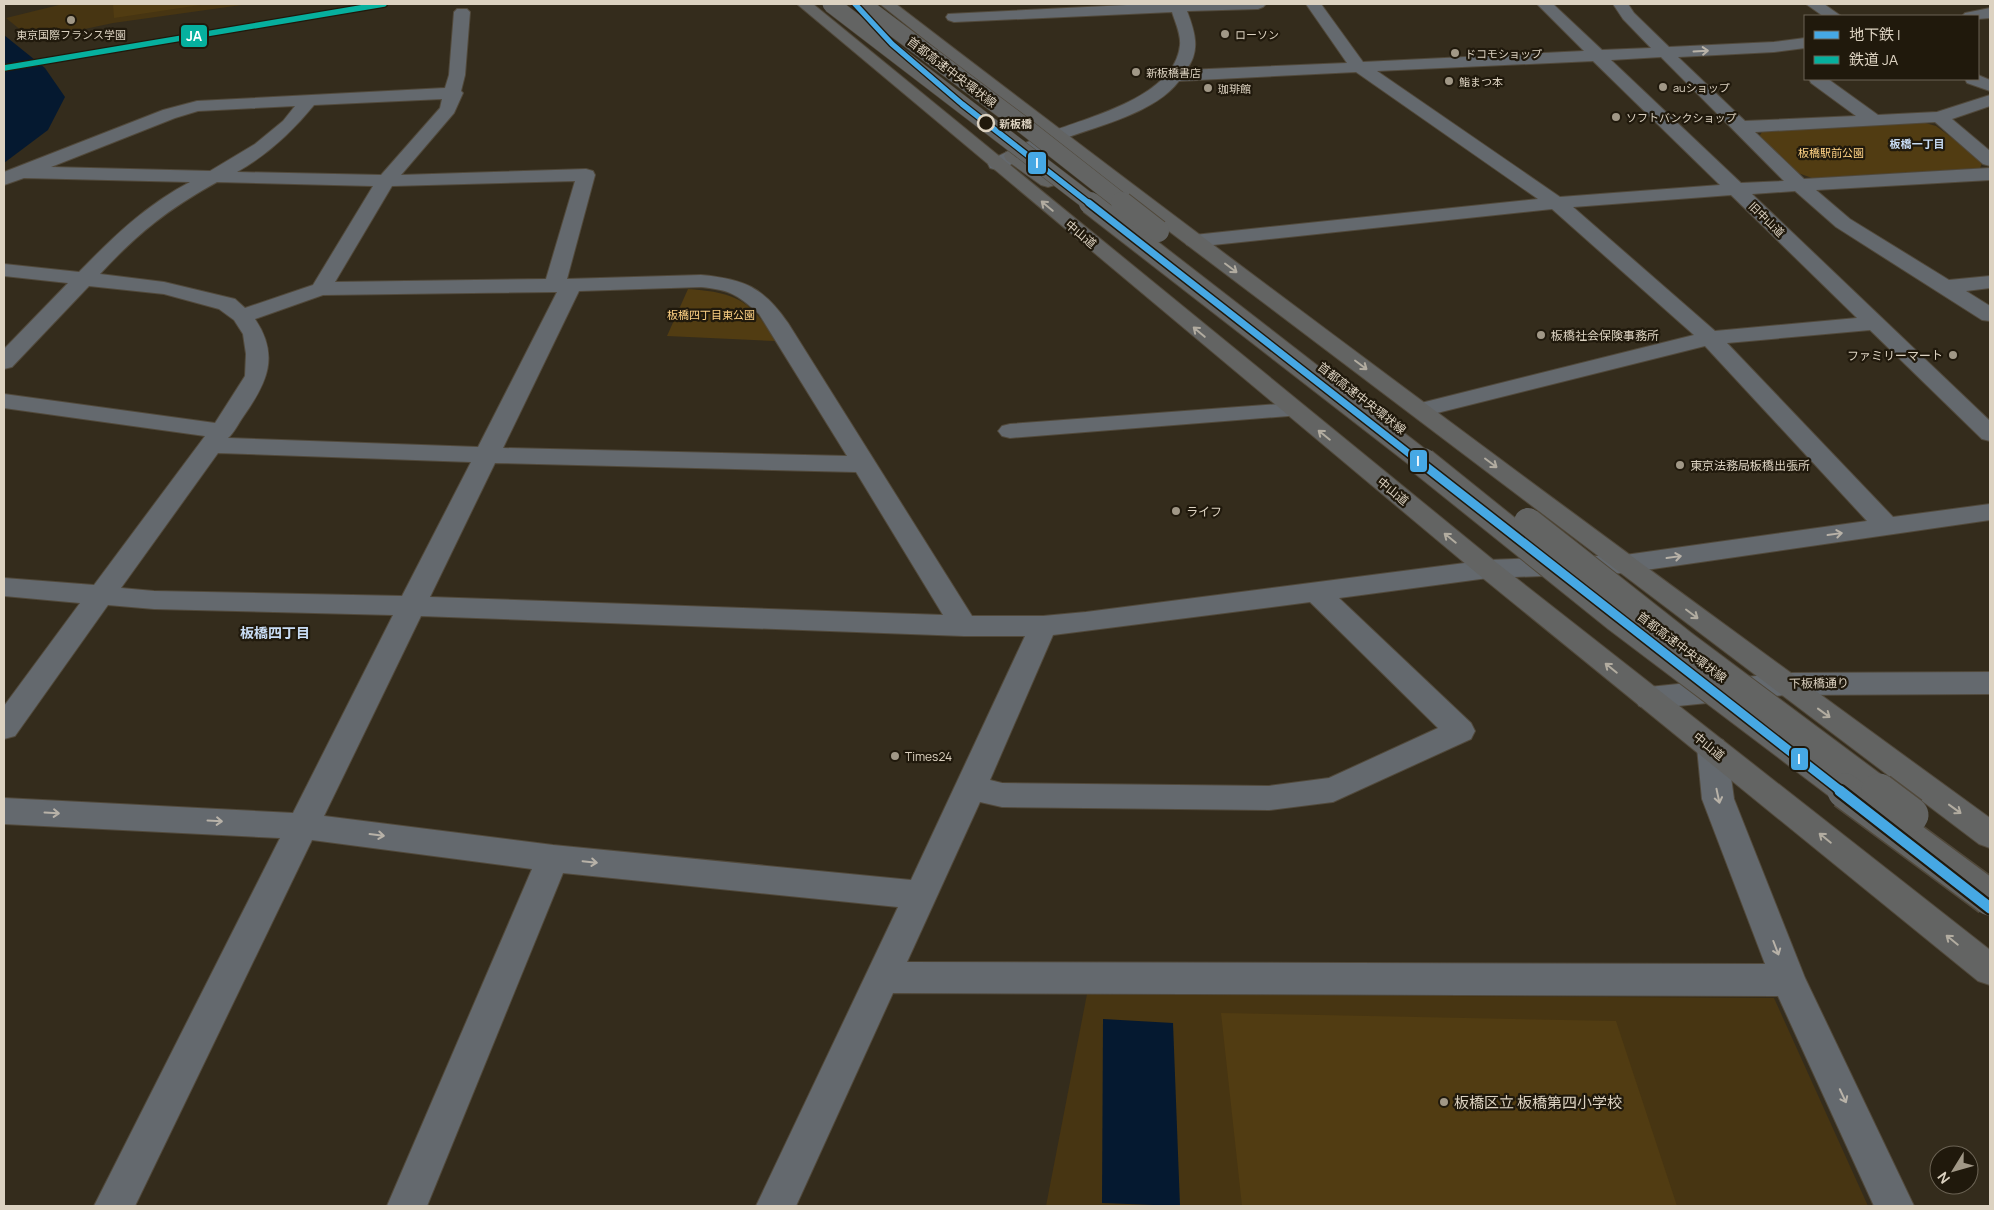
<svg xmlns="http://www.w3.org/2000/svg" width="1994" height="1210" viewBox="0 0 1994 1210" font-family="Manrope,'Noto Sans JP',sans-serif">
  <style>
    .built { fill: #473512 }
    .green { fill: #513c12 }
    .water { fill: #051930 }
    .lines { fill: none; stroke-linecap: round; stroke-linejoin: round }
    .minor-casing { stroke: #51493b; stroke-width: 2 }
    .highway-casing { stroke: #51493b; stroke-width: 2 }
    .minor { fill: #64696e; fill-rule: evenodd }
    .highway { fill: #636463; fill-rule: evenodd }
    .highway-bridge-far3-casing { stroke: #51493b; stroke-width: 18; stroke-linecap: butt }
    .highway-bridge-far2-casing { stroke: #51493b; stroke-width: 24; stroke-linecap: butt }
    .highway-bridge-far1-casing { stroke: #51493b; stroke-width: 30; stroke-linecap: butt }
    .highway-bridge-casing { stroke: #51493b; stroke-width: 38; stroke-linecap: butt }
    .highway-bridge-far3 { stroke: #636463; stroke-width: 17 }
    .highway-bridge-far2 { stroke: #636463; stroke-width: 22 }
    .highway-bridge-far1 { stroke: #636463; stroke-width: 28 }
    .highway-bridge { stroke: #636463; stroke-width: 35 }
    .rail-1-casing { stroke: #20190c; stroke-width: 8 }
    .rail-1 { stroke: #06b09e; stroke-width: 5.5 }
    .metro-1-far3-casing { stroke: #20190c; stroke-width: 8 }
    .metro-1-far2-casing { stroke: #20190c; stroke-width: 10 }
    .metro-1-far1-casing { stroke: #20190c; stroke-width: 12 }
    .metro-1-casing { stroke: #20190c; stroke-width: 15 }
    .metro-1-far3 { stroke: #46a8e4; stroke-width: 5.5 }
    .metro-1-far2 { stroke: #46a8e4; stroke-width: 7 }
    .metro-1-far1 { stroke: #46a8e4; stroke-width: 9 }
    .metro-1 { stroke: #46a8e4; stroke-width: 11 }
    .oneway { stroke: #b8b2a8 }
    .oneway2 { stroke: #b2aca0 }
    .poi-dot { fill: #a19887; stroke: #20190c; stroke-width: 2 }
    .stop-dot { fill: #20190c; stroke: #dcd2c1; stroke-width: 2.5 }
    .labels { text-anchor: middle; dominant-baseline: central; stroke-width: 4.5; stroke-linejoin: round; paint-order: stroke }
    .far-poi-label { font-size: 11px; fill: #dcd2c1; stroke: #20190c; text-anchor: start }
    .far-stop-label { font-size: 11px; font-weight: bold; fill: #dcd2c1; stroke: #20190c; text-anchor: start }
    .far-neighbourhood-label { font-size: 11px; font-weight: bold; fill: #c8dcf4; stroke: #20190c }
    .far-park-label { font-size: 11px; fill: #fdd184; stroke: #20190c }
    .far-street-label { font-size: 11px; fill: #dcd2c1; stroke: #20190c }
    .street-label { font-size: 12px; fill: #dcd2c1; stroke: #20190c }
    .poi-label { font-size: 12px; fill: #dcd2c1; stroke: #20190c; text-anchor: start }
    .neighbourhood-label { font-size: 14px; font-weight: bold; fill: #c8dcf4; stroke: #20190c }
    .near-poi-label { font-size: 15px; fill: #dcd2c1; stroke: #20190c; text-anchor: start }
    .line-badge { stroke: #20190c; stroke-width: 2 }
    .badge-label { font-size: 14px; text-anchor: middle; font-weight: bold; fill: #fff }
  </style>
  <rect width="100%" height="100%" fill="#342c1c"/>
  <g class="built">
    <path d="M63 4H249L113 23 33 40 6 18Z"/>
    <path d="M1087 994 1774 998 1868 1206H1046Z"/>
  </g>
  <g class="green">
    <path d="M113 4H207L114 18Z"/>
    <path d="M1922 122 1936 126 1983 161 1980 168 1812 178 1798 173 1759 137 1763 130Z"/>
    <path d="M688 289C734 292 752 300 775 341L667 336Z"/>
    <path d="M1221 1013 1616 1021 1677 1206H1242Z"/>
  </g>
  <g class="water">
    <path d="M4 35 45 68 65 97 48 130 4 163Z"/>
    <path d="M1103 1019 1173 1023 1180 1206 1102 1203Z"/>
  </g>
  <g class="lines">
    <g class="minor-casing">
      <g id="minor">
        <path d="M1147 4H1266L1263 7 1258 9 1187 11C1195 32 1201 51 1186 70L1347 63 1306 4H1321L1363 62 1584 51 1537 4H1553L1602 50 1651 48 1623 19 1613 4H1628L1634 13 1669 47 1774 42 1805 38V48L1774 52 1678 57 1745 121 1856 116 1811 83 1809 79H1828L1878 115 1937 112 1990 95V106L1952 119 1990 151V166L1983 164 1935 122 1755 132 1804 179 1990 168V180L1816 190 1850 219 1949 280 1990 276V288L1966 291 1990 306V321L1982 320 1836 227 1795 191 1752 194 1990 421V441L1982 439 1870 330 1727 343 1893 517 1990 504V520L1625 573 1488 578 1339 598 1471 723 1475 731 1471 739 1333 802 1269 810 1002 807 980 802 907 962 1765 964 1702 799 1697 748 1701 740 1712 736 1723 740 1727 748 1734 799 1805 978 1914 1206H1874L1778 996 893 993 796 1206H756L898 907 563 873 427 1206H387L532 869 312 840 135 1206H94L280 838 4 824V798L293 813 393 615 154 609 108 605 15 736 4 739V706L80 603 4 596V578L94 585 205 436 4 408V394L215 423 245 376 246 354 243 334 234 320 219 309 164 294 89 286 12 367 4 369V349L68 283 4 276V264L79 272C113 237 146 205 190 182L24 178 4 185V172L163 110 197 101 445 88 449 75 454 12 457 9H467L470 12 465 75 461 91 463 93 454 113 401 175 586 169 593 171 595 175 567 279 701 275C744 279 763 287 788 323L972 616H1043L1086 612 1488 560 1625 555 1867 521 1705 346 1421 417 1413 415 1409 410 1413 405 1694 335 1552 209 1194 247 1187 245 1184 241 1187 237 1194 235 1538 199 1356 72 1179 81C1156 112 1101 125 1066 138 1045 147 1024 158 1004 168L997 170 990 168 988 164 990 160C1011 150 1032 139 1053 131 1092 116 1175 96 1180 45 1181 34 1175 22 1172 12L954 22 948 20 946 17 948 14ZM1661 57 1784 181 1741 183 1611 60ZM1593 61 1720 185 1560 197 1377 71ZM442 99 440 108 381 175 237 172C267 155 292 132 314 105ZM295 106 283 121 255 144 210 171 51 167 175 118 198 111ZM575 181 546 279 335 282 392 186ZM217 182 373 186 313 285 245 308 235 299 164 282 100 274C137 234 168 209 217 182ZM1731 195 1857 318 1715 331 1573 207ZM701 287C730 290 737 294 759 314L847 456 503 448 579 291ZM555 292H557L478 447 228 438C234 433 238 424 243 417 267 383 280 356 255 319L323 295ZM218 453 471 462 402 596 154 591 121 588ZM495 463 856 472 943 615 430 597ZM1310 602 1438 728 1329 778 1269 786 1002 783 990 780 1053 635ZM421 616 964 636H1025L911 880 553 845 324 816Z"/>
        <path d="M1806 4H1824L1841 16H1823Z"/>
        <path d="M1990 8V18L1978 19V16H1962L1965 13Z"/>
        <path d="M1978 75 1990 80V91L1967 83 1965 79H1978Z"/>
        <path d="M1293 403 1301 405 1305 410 1301 415 1010 438 1002 436 998 431 1002 426 1010 424Z"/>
        <path d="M1990 672V694L1785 695 1649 709 1639 706 1634 698 1639 690 1649 687 1785 673Z"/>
      </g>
    </g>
    <g class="highway-casing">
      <g id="highway">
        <path d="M797 4H813L1497 563 1990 950V985L1978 981 1479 575Z"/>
        <path d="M880 4H896C1257 281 1622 551 1990 818V848L1979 844 1108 185Z"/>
        <path d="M1013 150 1020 152 1055 177 1057 181 1055 185 1048 187 1041 185 1006 160 1004 156 1006 152Z"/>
      </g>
    </g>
    <use href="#minor" class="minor"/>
    <use href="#highway" class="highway"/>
    <g class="highway-bridge-far3-casing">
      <g id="highway-bridge-far3">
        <path d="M831 4 1092 204"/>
        <path d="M862 4 1022 124 1124 204"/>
      </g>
    </g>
    <g class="highway-bridge-far2-casing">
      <g id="highway-bridge-far2">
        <path d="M1090 203 1425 463"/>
        <path d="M1122 203 1158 231"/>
      </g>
    </g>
    <g class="highway-bridge-far1-casing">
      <g id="highway-bridge-far1">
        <path d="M1423 462 1617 618 1847 792"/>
        <path d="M1528 522 1684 645 1881 792"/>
      </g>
    </g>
    <g class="highway-bridge-casing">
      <g id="highway-bridge">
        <path d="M1845 791 1990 898"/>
        <path d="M1879 791 1911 815"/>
      </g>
    </g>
    <use href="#highway-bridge-far3" class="highway-bridge-far3"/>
    <use href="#highway-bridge-far2" class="highway-bridge-far2"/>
    <use href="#highway-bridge-far1" class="highway-bridge-far1"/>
    <use href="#highway-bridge" class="highway-bridge"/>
    <g class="rail-1-casing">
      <path id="rail-1" d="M4 68 384 4"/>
    </g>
    <use href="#rail-1" class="rail-1"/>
    <g class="metro-1-far3-casing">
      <path id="metro-1-far3" d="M855 4 892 44 962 104 1090 204"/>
    </g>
    <g class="metro-1-far2-casing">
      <path id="metro-1-far2" d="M1089 203 1421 463"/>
    </g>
    <g class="metro-1-far1-casing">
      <path id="metro-1-far1" d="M1420 462 1842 792"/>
    </g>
    <g class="metro-1-casing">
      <path id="metro-1" d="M1840 791 1990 908"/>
    </g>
    <use href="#metro-1-far3" class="metro-1-far3"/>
    <use href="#metro-1-far2" class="metro-1-far2"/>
    <use href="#metro-1-far1" class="metro-1-far1"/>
    <use href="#metro-1" class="metro-1"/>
  </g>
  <defs><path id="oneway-shaft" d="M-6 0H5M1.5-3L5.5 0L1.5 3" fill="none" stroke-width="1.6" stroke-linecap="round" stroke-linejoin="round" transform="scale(1.25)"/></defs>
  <g class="oneway">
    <use href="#oneway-shaft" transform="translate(1701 51) rotate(-3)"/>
    <use href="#oneway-shaft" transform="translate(1835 534) rotate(-8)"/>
    <use href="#oneway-shaft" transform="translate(1674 557) rotate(-8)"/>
    <use href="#oneway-shaft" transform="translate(1718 796) rotate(78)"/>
    <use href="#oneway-shaft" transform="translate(52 813) rotate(3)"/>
    <use href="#oneway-shaft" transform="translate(215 821) rotate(3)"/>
    <use href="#oneway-shaft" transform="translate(377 835) rotate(7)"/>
    <use href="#oneway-shaft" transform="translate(590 862) rotate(6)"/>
    <use href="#oneway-shaft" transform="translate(1776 948) rotate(69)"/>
    <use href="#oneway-shaft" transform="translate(1843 1096) rotate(65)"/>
  </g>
  <g class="oneway2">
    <use href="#oneway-shaft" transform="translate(1047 206) rotate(-140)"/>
    <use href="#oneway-shaft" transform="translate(1231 268) rotate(37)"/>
    <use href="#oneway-shaft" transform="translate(1199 332) rotate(-140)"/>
    <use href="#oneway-shaft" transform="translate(1361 365) rotate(37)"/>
    <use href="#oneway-shaft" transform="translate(1324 435) rotate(-141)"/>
    <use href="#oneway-shaft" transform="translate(1491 463) rotate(37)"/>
    <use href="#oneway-shaft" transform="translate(1450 538) rotate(-141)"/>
    <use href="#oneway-shaft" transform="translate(1692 614) rotate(37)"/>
    <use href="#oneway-shaft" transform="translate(1611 668) rotate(-141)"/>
    <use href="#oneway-shaft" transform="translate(1824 713) rotate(36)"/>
    <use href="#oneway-shaft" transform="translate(1955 809) rotate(36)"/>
    <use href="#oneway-shaft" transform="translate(1825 838) rotate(-141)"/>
    <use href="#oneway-shaft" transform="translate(1952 940) rotate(-141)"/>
  </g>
  <g class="poi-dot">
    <circle cx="71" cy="20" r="5"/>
    <circle cx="1225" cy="34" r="5"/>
    <circle cx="1455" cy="53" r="5"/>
    <circle cx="1136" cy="72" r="5"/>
    <circle cx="1449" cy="81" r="5"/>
    <circle cx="1663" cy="87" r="5"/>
    <circle cx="1208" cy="88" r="5"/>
    <circle cx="1616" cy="117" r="5"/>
    <circle cx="1541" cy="335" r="5"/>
    <circle cx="1953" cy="355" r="5"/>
    <circle cx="1680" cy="465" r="5"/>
    <circle cx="1176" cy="511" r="5"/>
    <circle cx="895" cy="756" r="5"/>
    <circle cx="1444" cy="1102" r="5"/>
  </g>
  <circle class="stop-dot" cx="986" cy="123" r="8"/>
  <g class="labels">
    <g class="far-poi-label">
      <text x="71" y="34" text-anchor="middle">東京国際フランス学園</text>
      <text x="1235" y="34">ローソン</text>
      <text x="1465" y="53">ドコモショップ</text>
      <text x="1146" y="72">新板橋書店</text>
      <text x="1459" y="81">鮨まつ本</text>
      <text x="1673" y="87">auショップ</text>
      <text x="1218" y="88">珈琲館</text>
      <text x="1626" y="117">ソフトバンクショップ</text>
    </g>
    <g class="far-stop-label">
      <text x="999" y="123">新板橋</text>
    </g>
    <g class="far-neighbourhood-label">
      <text x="1917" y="143">板橋一丁目</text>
    </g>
    <g class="far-park-label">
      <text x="1831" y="152">板橋駅前公園</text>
      <text x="711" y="314">板橋四丁目東公園</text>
    </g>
    <g class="far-street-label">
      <text transform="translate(1767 219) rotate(44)">旧中山道</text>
    </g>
    <g class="street-label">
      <text transform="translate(952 72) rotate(37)">首都高速中央環状線</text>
      <text transform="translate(1081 234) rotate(40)">中山道</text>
      <text transform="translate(1362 398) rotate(38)">首都高速中央環状線</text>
      <text transform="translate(1393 491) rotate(39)">中山道</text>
      <text transform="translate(1682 647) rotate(37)">首都高速中央環状線</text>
      <text transform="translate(1819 683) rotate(-1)">下板橋通り</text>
      <text transform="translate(1709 746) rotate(39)">中山道</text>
    </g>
    <g class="poi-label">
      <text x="1551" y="335">板橋社会保険事務所</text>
      <text x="1943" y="355" text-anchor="end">ファミリーマート</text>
      <text x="1690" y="465">東京法務局板橋出張所</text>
      <text x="1186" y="511">ライフ</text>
      <text x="905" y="756">Times24</text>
    </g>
    <g class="neighbourhood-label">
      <text x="275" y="632">板橋四丁目</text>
    </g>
    <g class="near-poi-label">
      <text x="1454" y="1102">板橋区立 板橋第四小学校</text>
    </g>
  </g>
  <g class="line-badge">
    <rect x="180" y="24" width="28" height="24" rx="5" fill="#06b09e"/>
    <rect x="1027" y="151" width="20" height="24" rx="5" fill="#46a8e4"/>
    <rect x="1409" y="449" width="19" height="24" rx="5" fill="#46a8e4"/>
    <rect x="1790" y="747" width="19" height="24" rx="5" fill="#46a8e4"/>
  </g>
  <g class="badge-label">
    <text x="194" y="41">JA</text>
    <text x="1037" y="168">I</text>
    <text x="1418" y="466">I</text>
    <text x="1799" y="764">I</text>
  </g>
  <rect width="1994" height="1210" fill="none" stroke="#dcd2c1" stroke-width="10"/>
  <rect x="1804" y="15" width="175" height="65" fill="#20190c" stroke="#6b6354"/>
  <rect x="1814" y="31" width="25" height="8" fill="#46a8e4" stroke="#6b6354"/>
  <text x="1849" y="40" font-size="15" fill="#dcd2c1">地下鉄 I</text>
  <rect x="1814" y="56" width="25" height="8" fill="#06b09e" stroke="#6b6354"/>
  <text x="1849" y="65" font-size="15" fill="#dcd2c1">鉄道 JA</text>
  <g transform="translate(1954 1170) rotate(233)"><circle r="24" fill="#20190c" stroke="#6b6354"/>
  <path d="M0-4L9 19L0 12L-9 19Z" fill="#a19887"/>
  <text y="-8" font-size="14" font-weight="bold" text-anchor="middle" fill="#dcd2c1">N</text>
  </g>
</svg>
